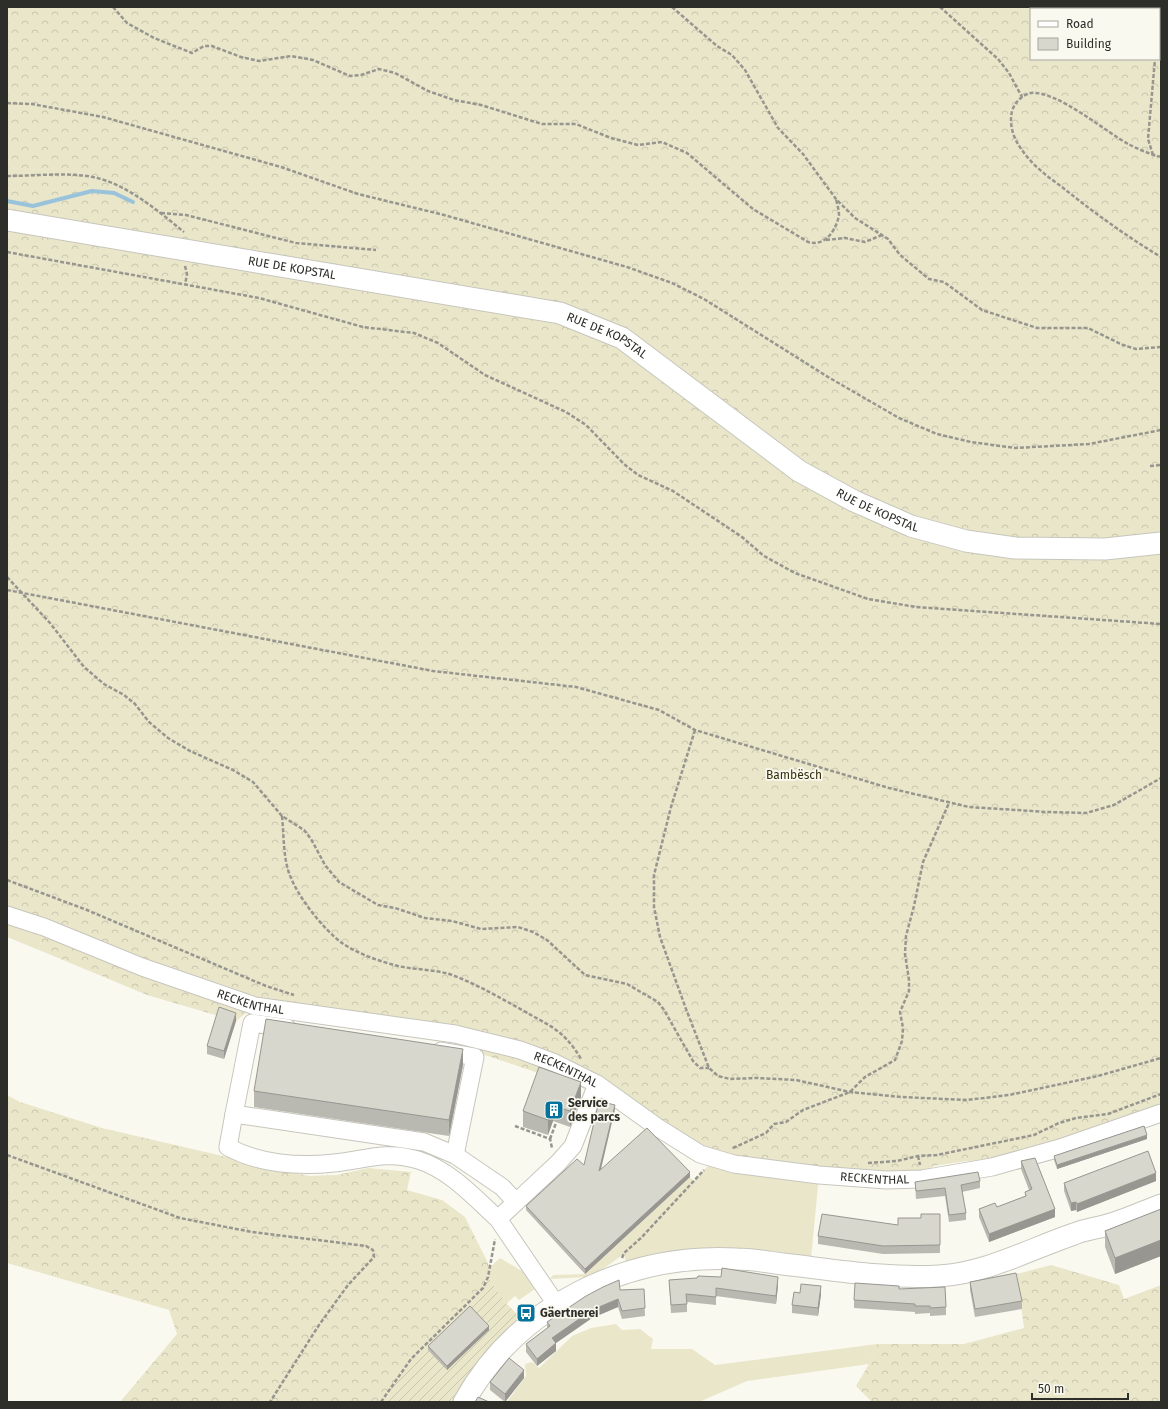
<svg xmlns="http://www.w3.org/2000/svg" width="1168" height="1409" viewBox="0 0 1168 1409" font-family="'Fira Sans',sans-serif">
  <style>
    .grass { fill: #eae6ca }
    .forest { fill: url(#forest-crowns); fill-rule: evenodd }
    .garden { fill: url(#garden-furrows) }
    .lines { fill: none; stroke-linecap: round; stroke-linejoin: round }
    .stream { stroke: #99c3da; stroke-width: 4 }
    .minor-casing { stroke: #c7c6bd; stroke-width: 19 }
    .major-casing { stroke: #c7c6bd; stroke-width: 23 }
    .path { stroke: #96968f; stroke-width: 2.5; stroke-dasharray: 4 2; stroke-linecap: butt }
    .minor { stroke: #fff; stroke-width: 17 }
    .major { stroke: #fff; stroke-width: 21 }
    .wall { fill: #bab9b1 }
    .shaded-wall { fill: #979690 }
    .building { fill: #d8d7ce; stroke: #979690 }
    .labels { text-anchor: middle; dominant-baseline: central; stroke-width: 3.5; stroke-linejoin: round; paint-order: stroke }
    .street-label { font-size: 12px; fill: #2d2d29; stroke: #faf9ef }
    .park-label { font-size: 12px; fill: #332e0b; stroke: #faf9ef }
    .poi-label { font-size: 12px; font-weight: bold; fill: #2d2d29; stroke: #faf9ef; text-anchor: start }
  </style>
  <defs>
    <pattern id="forest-crowns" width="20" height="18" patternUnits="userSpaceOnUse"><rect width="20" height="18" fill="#eae6ca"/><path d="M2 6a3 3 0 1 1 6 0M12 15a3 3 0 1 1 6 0" fill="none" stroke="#c9c6ae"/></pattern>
    <pattern id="garden-furrows" width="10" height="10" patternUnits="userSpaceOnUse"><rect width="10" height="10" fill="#eae6ca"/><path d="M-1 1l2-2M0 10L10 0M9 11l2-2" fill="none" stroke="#c9c6ae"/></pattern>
  </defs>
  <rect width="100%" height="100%" fill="#faf9ef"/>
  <g class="grass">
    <path d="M7 923 42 936 39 950 7 937Z"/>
    <path d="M714 1159 819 1175 811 1259 651 1256 626 1263 624 1254 600 1271 586 1277 550 1279 553 1275 585 1274 690 1177 694 1181Z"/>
    <path d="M500 1258 527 1274 535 1289 519 1300 515 1296 506 1304 488 1277 490 1267Z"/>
    <path d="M616 1324 622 1330 640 1329 653 1339 651 1349H692L715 1365 877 1344 869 1364 747 1381 699 1402H507L526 1376 525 1364 532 1362 539 1368 572 1336 591 1328Z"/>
  </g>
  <g class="forest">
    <path d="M7 7H1161V1113L992 1167 967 1161 933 1166 922 1179 734 1164 594 1092 476 1052 454 1048 455 1035 255 1006 236 1021 147 995 39 950 44 927 7 915ZM1031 9H1159V59H1031Z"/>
    <path d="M7 1095 20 1102 102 1128 309 1176 337 1175 368 1168 411 1172 407 1190 442 1200 465 1217 490 1267 483 1288 411 1359 381 1402H120L177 1334 169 1310 7 1263Z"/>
    <path d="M1051 1265 1119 1285 1124 1299 1161 1285V1402H872L856 1386 869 1364 877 1344H964L1024 1328 1017 1274Z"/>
  </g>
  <path class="garden" d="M488 1277 506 1303 522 1319C495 1345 472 1370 453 1402H381L411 1359 483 1288Z"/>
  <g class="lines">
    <path class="stream" d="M7 201 33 206 92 191 114 193 133 202"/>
    <g class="minor-casing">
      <g id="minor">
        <path id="s1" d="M7 915 44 927 142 967 255 1006 455 1034 520 1050 555 1063 597 1084 657 1127 700 1154 734 1164 819 1175 886 1180 922 1179 992 1167 1060 1148 1161 1113"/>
        <path d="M441 1051 475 1057 455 1155"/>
        <path d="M234 1114 252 1023 287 1028"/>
        <path d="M498 1219C474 1197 450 1170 418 1160 386 1150 365 1160 334 1163 299 1167 259 1164 228 1147L234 1114 424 1142 455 1155 502 1187 516 1202"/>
        <path d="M556 1304 498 1219 558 1163 573 1146 597 1084"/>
      </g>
    </g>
    <g class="major-casing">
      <g id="major">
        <path id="s2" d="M7 220 560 313 622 338 799 471 854 501 911 526 966 541 1015 548 1105 549 1161 543"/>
        <path d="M464 1402C518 1305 627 1253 737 1259 752 1259 768 1262 783 1264 835 1270 887 1279 939 1276 987 1273 1030 1249 1074 1234 1086 1229 1099 1228 1111 1224 1128 1219 1145 1211 1161 1205"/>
      </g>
    </g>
    <g class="path">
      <path d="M113 7 127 23 154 38 192 53 204 46H212L241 57 259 61 291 56 313 60 350 76 361 75 379 69 395 73 428 91 454 100 481 105 542 124H576L611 138 638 145 662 142 687 153 753 209 808 242C825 247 836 231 839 215 839 210 837 204 836 199"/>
      <path d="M672 7 717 46 732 55 745 70 778 128 803 154 836 199 855 218 888 239 900 255 929 279 944 282 982 310 1037 328H1088L1123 345 1136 349 1161 347"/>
      <path d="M940 7 998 59 1009 73 1022 97"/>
      <path d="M1157 9V7"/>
      <path d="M7 103 32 104 103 117 281 167 358 194 444 215 627 267 672 283 704 299 828 377 899 418 937 434 971 442 1015 448 1089 444 1161 430"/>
      <path d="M1153 155 1148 139 1155 59"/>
      <path d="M1161 157C1150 154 1140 150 1130 145 1107 133 1057 90 1031 93 1023 94 1015 102 1012 111 1009 125 1013 138 1022 150 1032 165 1048 177 1062 187 1093 212 1126 236 1161 257"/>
      <path d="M7 176C35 176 65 172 93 177 127 184 158 211 184 232"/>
      <path d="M161 213 186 215 296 243 376 250"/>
      <path d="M826 240 845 238 865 242 882 235"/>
      <path d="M7 252 259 298 363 327 414 333 438 343 485 375 566 412 586 425 624 464 638 475 673 491 742 537 764 556 795 573 868 599 916 607 1161 624"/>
      <path d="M185 266 187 274 185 285"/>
      <path d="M1150 466 1161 465"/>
      <path d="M7 577 50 623 84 667 104 684 124 695 135 704 149 722 168 738 190 751 233 770 253 782 282 816 304 830 311 839 325 865 339 882 378 905 395 908 425 918 452 921 481 929 518 927 533 932 547 940 585 975 627 984 658 1002 664 1010 693 1061 700 1068H709"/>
      <path d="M7 590 433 671 576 687 659 710 695 730 889 788 969 807 1047 812 1086 813 1114 805 1161 778"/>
      <path d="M695 730 671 807 654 875V907L660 937 686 1009 709 1068 718 1076 730 1079 757 1078 796 1080 850 1092 901 1097 967 1100 1009 1095 1098 1076 1161 1058"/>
      <path d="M282 816C284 836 283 855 289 873 297 896 323 929 342 943 358 954 379 961 398 966 415 970 435 969 452 975 476 984 499 997 522 1010 550 1026 564 1030 581 1059"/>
      <path d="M7 880 87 910 266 986 294 995"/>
      <path d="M515 1126 550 1139 552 1148"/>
      <path d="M550 1139 556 1123"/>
      <path d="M733 1148 766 1133 774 1124 786 1122 803 1110 850 1092 865 1077 895 1060 902 1041 903 1028 900 1012 909 991V980L905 954 906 936 914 906 923 862 949 803"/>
      <path d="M7 1155 180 1218 252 1232 366 1246 373 1250 374 1257 348 1285 319 1325 270 1402"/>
      <path d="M918 1156 920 1165"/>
      <path d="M868 1163 897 1161 918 1156 937 1155 1034 1135 1059 1123 1076 1118 1108 1114 1161 1094"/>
      <path d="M622 1258 624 1253 641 1238 704 1170"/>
      <path d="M381 1402 411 1359 483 1288 488 1277 495 1239"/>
    </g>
    <use href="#minor" class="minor"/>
    <use href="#major" class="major"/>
  </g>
  <g class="wall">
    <path d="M236 1021 224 1059 207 1054V1046Z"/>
    <path d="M463 1065 449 1136 254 1107V1091Z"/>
    <path d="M581 1097 570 1127 553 1121 548 1135 523 1127V1111Z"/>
    <path d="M615 1109 601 1170 690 1177 585 1274 526 1210V1206L584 1165Z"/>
    <path d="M1147 1139 1057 1169 1054 1160V1156Z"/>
    <path d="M1021 1161 1055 1217 989 1242 979 1217V1209L997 1207 1025 1196V1192L1029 1190 1021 1169Z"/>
    <path d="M980 1181V1188L962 1192 966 1213V1220L949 1222 945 1196 916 1199 915 1182Z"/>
    <path d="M1156 1181 1077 1212 1076 1210 1071 1211 1064 1191V1183Z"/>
    <path d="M1161 1209V1256L1115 1274 1105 1247V1231Z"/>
    <path d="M940 1214V1253L883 1254 818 1244V1236L898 1225 921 1218Z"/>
    <path d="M697 1278 778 1285 776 1304 716 1296V1305L687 1302V1312L671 1313 669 1280Z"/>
    <path d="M970 1282 1022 1301V1309L975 1317 970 1290Z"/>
    <path d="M644 1289 645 1316 622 1319 618 1307 592 1318 556 1343V1351L537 1366 526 1352V1344L547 1329V1322L620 1290Z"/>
    <path d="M899 1289 946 1307V1315L930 1316V1313L915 1314V1312L854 1308V1300Z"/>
    <path d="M800 1293 821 1294 818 1316 792 1313V1305Z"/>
    <path d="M489 1330 447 1370 428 1350V1346Z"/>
    <path d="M524 1378 505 1402 490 1390V1382Z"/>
  </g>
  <g class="shaded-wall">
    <path d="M236 1013V1021L224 1059V1051Z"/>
    <path d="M463 1049V1065L449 1136V1120Z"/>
    <path d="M581 1082V1097L570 1127V1111Z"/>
    <path d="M615 1105V1109L599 1176V1171Z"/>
    <path d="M553 1106V1121L548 1135V1120Z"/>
    <path d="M1147 1135V1139L1057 1169V1165Z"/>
    <path d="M690 1172V1177L585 1274V1269Z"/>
    <path d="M1156 1173V1181L1077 1212V1204Z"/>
    <path d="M1076 1202V1210L1071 1211V1203Z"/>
    <path d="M1055 1209V1217L989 1242V1234Z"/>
    <path d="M1161 1240V1256L1115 1274V1258Z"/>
    <path d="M778 1277V1285L776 1304V1296Z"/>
    <path d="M821 1286V1294L818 1316V1308Z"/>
    <path d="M618 1299V1307L592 1318 556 1343V1351L537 1366V1359L552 1338 592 1310Z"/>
    <path d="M489 1326V1330L447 1370V1366Z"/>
    <path d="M524 1370V1378L505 1402V1394Z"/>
  </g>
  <g class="building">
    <path d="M219 1007 236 1013 224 1051 207 1046Z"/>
    <path d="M266 1019 463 1049 449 1120 254 1091Z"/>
    <path d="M539 1067 581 1082 570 1111 553 1106 548 1120 523 1111Z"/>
    <path d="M599 1101 615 1105 599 1171 647 1128 690 1172 585 1269 526 1206 577 1159 584 1165Z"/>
    <path d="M1144 1126 1147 1135 1057 1165 1054 1156Z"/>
    <path d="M1148 1151 1156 1173 1077 1204 1076 1202 1071 1203 1064 1183Z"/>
    <path d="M1035 1158 1055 1209 989 1234 979 1209 995 1203 997 1207 1026 1196 1025 1192 1032 1189 1021 1161Z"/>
    <path d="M978 1172 980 1181 961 1185 966 1213 949 1215 945 1188 916 1191 915 1182Z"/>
    <path d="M1161 1209V1240L1115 1258 1105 1231Z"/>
    <path d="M822 1214 898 1225V1218H921V1214H940V1245L883 1246 818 1236Z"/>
    <path d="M722 1268 778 1277 776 1296 716 1288V1297L686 1294 687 1304 671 1305 669 1280 697 1278 698 1276 721 1277Z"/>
    <path d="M1016 1273 1022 1301 975 1309 970 1282Z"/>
    <path d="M619 1280 620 1290 644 1289 645 1308 622 1311 618 1299 592 1310 552 1338 556 1343 537 1359 526 1344 550 1326 547 1322 586 1296 603 1287Z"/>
    <path d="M855 1283 899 1286V1289L945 1287 946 1307 930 1308V1306H915V1304L854 1300Z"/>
    <path d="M801 1284 821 1286 818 1308 792 1305 794 1292 800 1293Z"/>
    <path d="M470 1306 489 1326 447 1366 428 1346Z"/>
    <path d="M509 1358 524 1370 505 1394 490 1382Z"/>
    <path d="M478 1397 489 1402H475Z"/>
  </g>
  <defs>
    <g id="building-square" transform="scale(1)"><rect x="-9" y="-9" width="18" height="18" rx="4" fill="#04739e" stroke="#faf9ef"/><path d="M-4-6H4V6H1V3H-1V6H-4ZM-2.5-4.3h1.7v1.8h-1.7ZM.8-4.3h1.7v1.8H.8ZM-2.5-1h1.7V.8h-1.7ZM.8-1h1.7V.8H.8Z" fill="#fff"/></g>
    <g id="bus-square" transform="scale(1)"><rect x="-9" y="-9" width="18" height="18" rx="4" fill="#04739e" stroke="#faf9ef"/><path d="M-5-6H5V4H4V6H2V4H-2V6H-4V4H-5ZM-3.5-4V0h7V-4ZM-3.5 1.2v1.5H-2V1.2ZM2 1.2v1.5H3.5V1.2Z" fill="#fff"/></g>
  </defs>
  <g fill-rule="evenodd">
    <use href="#building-square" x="554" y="1110"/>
    <use href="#bus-square" x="526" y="1313"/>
  </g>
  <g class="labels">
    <g class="street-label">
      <text stroke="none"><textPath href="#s2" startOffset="289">RUE DE KOPSTAL</textPath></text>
      <text stroke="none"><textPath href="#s2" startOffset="613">RUE DE KOPSTAL</textPath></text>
      <text stroke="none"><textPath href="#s2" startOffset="937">RUE DE KOPSTAL</textPath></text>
      <text stroke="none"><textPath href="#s1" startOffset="259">RECKENTHAL</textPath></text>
      <text stroke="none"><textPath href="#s1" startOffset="583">RECKENTHAL</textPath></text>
      <text stroke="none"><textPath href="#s1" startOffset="919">RECKENTHAL</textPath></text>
    </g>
    <g class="park-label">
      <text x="794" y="775">Bambësch</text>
    </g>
    <g class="poi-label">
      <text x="568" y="1103">Service<tspan x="568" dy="14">des parcs</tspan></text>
      <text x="540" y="1313">Gäertnerei</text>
    </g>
  </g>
  <rect width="1168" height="1409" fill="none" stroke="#2d2d29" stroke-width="16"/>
  <rect x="1030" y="8" width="130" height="52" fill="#faf9ef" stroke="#a8a7a0"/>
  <rect x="1038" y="21" width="20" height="6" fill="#ffffff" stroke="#a8a7a0"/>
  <text x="1066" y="28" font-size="12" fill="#2d2d29">Road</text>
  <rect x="1038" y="38" width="20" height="12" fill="#d8d7ce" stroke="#a8a7a0"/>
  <text x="1066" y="48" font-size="12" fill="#2d2d29">Building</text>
  <path d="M1032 1393v6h96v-6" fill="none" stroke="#2d2d29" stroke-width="2"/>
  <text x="1038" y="1393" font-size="12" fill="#2d2d29" stroke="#faf9ef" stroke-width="3" paint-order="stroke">50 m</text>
</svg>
